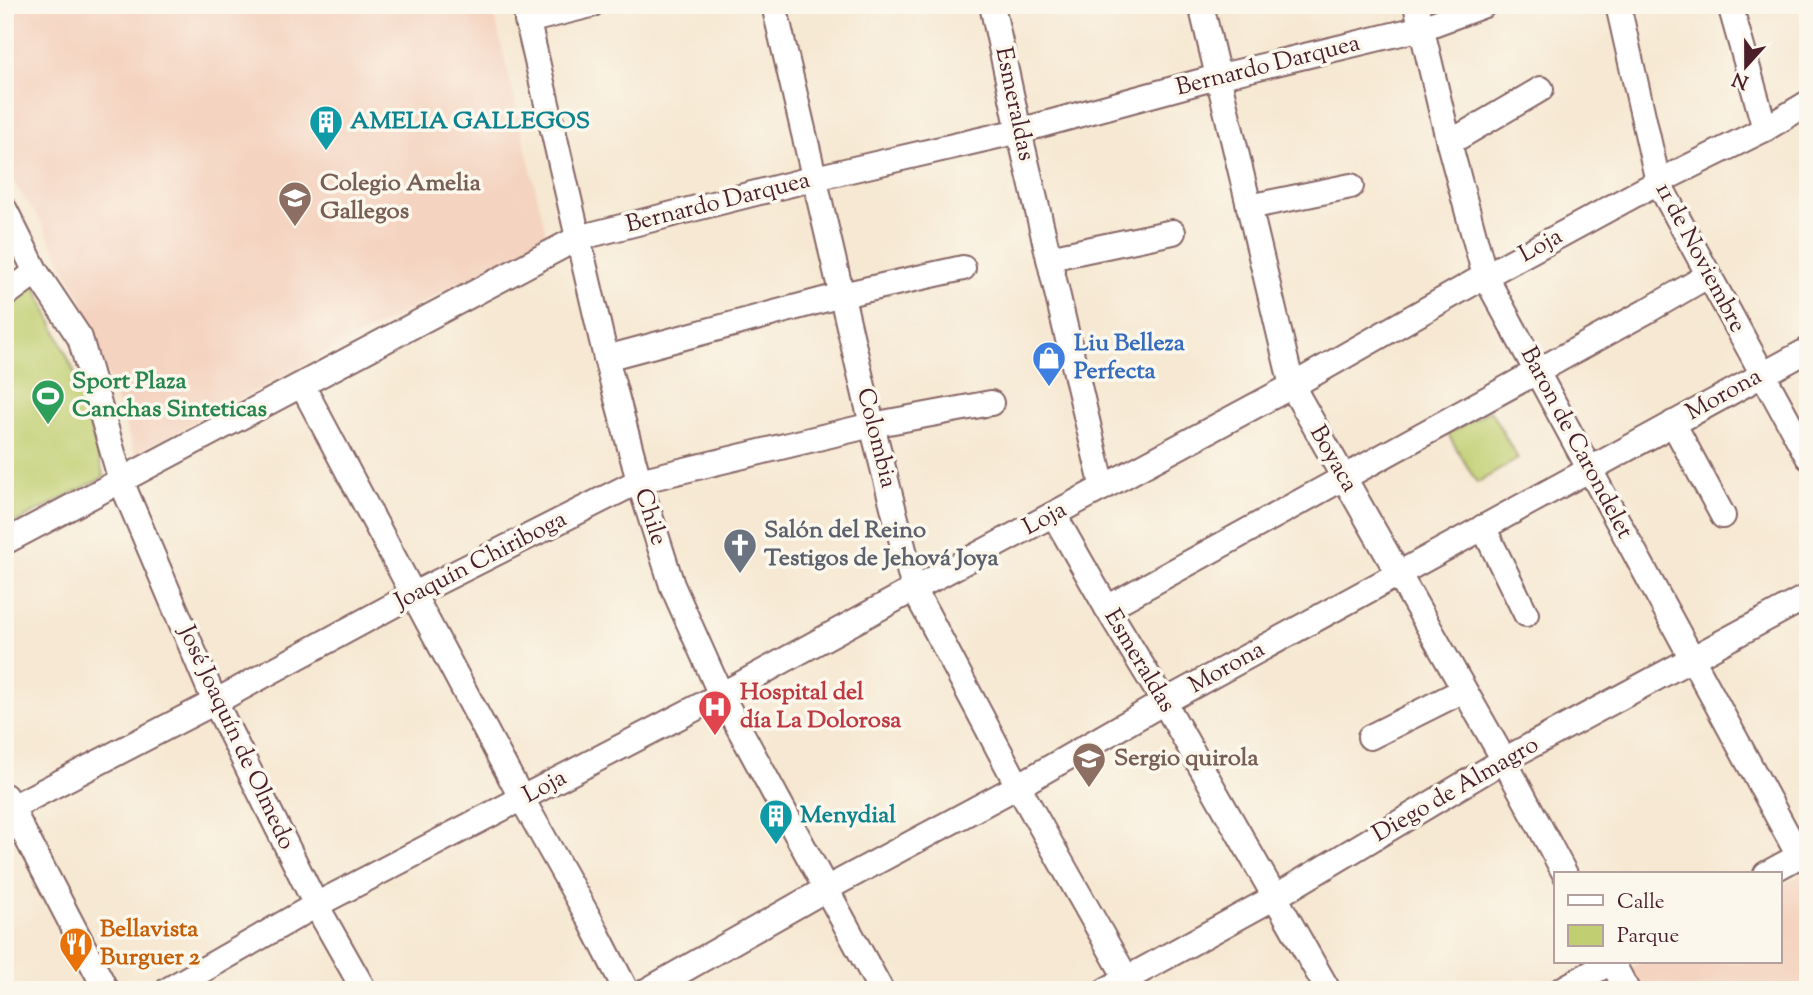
<svg xmlns="http://www.w3.org/2000/svg" width="1813" height="995" viewBox="0 0 1813 995" font-family="'Sorts Mill Goudy',serif">
  <style>
    .built { fill: #f4d3c0 }
    .green { fill: #c1cf72; stroke: #86774e; stroke-width: 2 }
    .lines { fill: none; stroke-linecap: round; stroke-linejoin: round }
    .minor-casing { stroke: #866565; stroke-width: 28 }
    .minor { stroke: #fff; stroke-width: 24 }
    .labels { text-anchor: middle; dominant-baseline: central; stroke-width: 7; stroke-linejoin: round; paint-order: stroke }
    .street-label { font-size: 24px; fill: #4a1f2b; stroke: #fbf7ec }
    .culture-label { font-size: 24px; font-weight: bold; fill: #0d838f; stroke: #fbf7ec; text-anchor: start }
    .education-label { font-size: 24px; font-weight: bold; fill: #785e54; stroke: #fbf7ec; text-anchor: start }
    .shop-label { font-size: 24px; font-weight: bold; fill: #366cbe; stroke: #fbf7ec; text-anchor: start }
    .leisure-label { font-size: 24px; font-weight: bold; fill: #27864d; stroke: #fbf7ec; text-anchor: start }
    .worship-label { font-size: 24px; font-weight: bold; fill: #5b616d; stroke: #fbf7ec; text-anchor: start }
    .health-label { font-size: 24px; font-weight: bold; fill: #be3a42; stroke: #fbf7ec; text-anchor: start }
    .food-label { font-size: 24px; font-weight: bold; fill: #c56008; stroke: #fbf7ec; text-anchor: start }
  </style>
  <rect width="100%" height="100%" fill="#fbf7ec"/>
  <filter id="ink" filterUnits="userSpaceOnUse"><feTurbulence type="fractalNoise" baseFrequency=".0143" numOctaves="2"/><feDisplacementMap in="SourceGraphic" scale="14" xChannelSelector="R" yChannelSelector="G"/><feConvolveMatrix kernelMatrix="1 2 1 2 8 2 1 2 1" color-interpolation-filters="sRGB"/></filter>
  <filter id="wash" filterUnits="userSpaceOnUse"><feTurbulence type="fractalNoise" baseFrequency=".00686" numOctaves="4" result="noise"/><feDisplacementMap in="SourceGraphic" scale="28" xChannelSelector="R" yChannelSelector="G"/><feGaussianBlur stdDeviation="1.57" result="paint"/><feColorMatrix in="noise" values="0 0 0 0 0 0 0 0 0 0 0 0 0 0 0 0 0 1.4 0 .05"/><feComposite in="paint" operator="in"/></filter>
  <g filter="url(#wash)">
    <rect width="100%" height="100%" fill="#f6e8d2"/>
    <g class="built">
      <path d="M5 5H492L547 237 135 455 81 298 39 219 5 171Z"/>
      <path d="M1808 871V990H1638L1628 970 1643 962H1780V886Z"/>
    </g>
    <g class="green">
      <path d="M32 278 76 376 104 477 5 528V292Z"/>
      <path d="M1490 410 1518 459 1477 483 1448 434Z"/>
    </g>
  </g>
  <g filter="url(#ink)">
    <g class="lines">
      <g class="minor-casing">
        <g id="minor">
          <path d="M524 5 606 358 639 481 672 585 721 695 881 990"/>
          <path d="M774 5 872 425 914 589 1018 786 1133 990"/>
          <path d="M992 5 1019 131 1103 488"/>
          <path d="M1201 5 1292 386 1504 760 1565 874"/>
          <path d="M1416 5 1449 143 1485 276 1799 856"/>
          <path d="M1618 5 1658 182 1808 457"/>
          <path d="M1730 5 1765 129"/>
          <path d="M527 21 591 5"/>
          <path d="M1449 143 1541 89"/>
          <path d="M1249 207 1351 186"/>
          <path d="M5 210 36 272 80 338 121 481 215 702 316 905 364 990"/>
          <path d="M1049 258 1173 232"/>
          <path d="M5 295 36 272"/>
          <path d="M606 358 842 295 963 268"/>
          <path d="M302 385 522 799 590 920 626 990"/>
          <path d="M1673 423 1723 516"/>
          <path d="M1054 515 1107 608 1164 702 1328 990"/>
          <path d="M1483 527 1526 614"/>
          <path d="M5 542 578 238 815 178 1019 131 1217 77 1422 28 1484 5"/>
          <path d="M1107 608 1647 311 1709 275"/>
          <path d="M1370 737 1464 690"/>
          <path d="M5 796 106 990"/>
          <path d="M5 811 215 702 414 594 639 481 872 425 991 403"/>
          <path d="M1766 874 1808 851"/>
          <path d="M1612 962 1627 990"/>
          <path d="M168 990 316 905 721 695 914 589 1292 386 1485 276 1658 182 1765 129 1808 103"/>
          <path d="M648 990 826 889 1018 786 1164 702 1808 350"/>
          <path d="M1106 990 1275 897 1504 760 1808 596"/>
          <path d="M1561 990 1611 962"/>
        </g>
      </g>
      <use href="#minor" class="minor"/>
    </g>
  </g>
  <defs>
    <g id="building-pin" transform="scale(1.75)"><path d="M0 17L-7.5 6A9.5 9.5 0 1 1 7.5 6Z" fill="#0f9aa8" stroke="#fbf7ec"/><path d="M-4-6H4V6H1V3H-1V6H-4ZM-2.5-4.3h1.7v1.8h-1.7ZM.8-4.3h1.7v1.8H.8ZM-2.5-1h1.7V.8h-1.7ZM.8-1h1.7V.8H.8Z" fill="#fff"/></g>
    <g id="school-pin" transform="scale(1.75)"><path d="M0 17L-7.5 6A9.5 9.5 0 1 1 7.5 6Z" fill="#8d6e63" stroke="#fbf7ec"/><path d="M0-5L7-2L0 1L-7-2ZM-4 1L0 2.5L4 1V4Q0 6-4 4Z" fill="#fff"/></g>
    <g id="shop-pin" transform="scale(1.75)"><path d="M0 17L-7.5 6A9.5 9.5 0 1 1 7.5 6Z" fill="#3f7fe0" stroke="#fbf7ec"/><path d="M-5-2.5h2.3a2.7 3.5 0 0 1 5.4 0H5L5.5 6h-11ZM-1.5-2.5h3a1.5 2.3 0 0 0-3 0Z" fill="#fff"/></g>
    <g id="stadium-pin" transform="scale(1.75)"><path d="M0 17L-7.5 6A9.5 9.5 0 1 1 7.5 6Z" fill="#2e9e5b" stroke="#fbf7ec"/><path d="M0-5a6.5 5 0 1 0 0 10a6.5 5 0 1 0 0-10ZM-3.5-1.8h7v3.6h-7Z" fill="#fff"/></g>
    <g id="church-pin" transform="scale(1.75)"><path d="M0 17L-7.5 6A9.5 9.5 0 1 1 7.5 6Z" fill="#6b7280" stroke="#fbf7ec"/><path d="M-1.2-6h2.4v3.5h3.3v2.4h-3.3V6h-2.4V-.1h-3.3v-2.4h3.3Z" fill="#fff"/></g>
    <g id="hospital-pin" transform="scale(1.75)"><path d="M0 17L-7.5 6A9.5 9.5 0 1 1 7.5 6Z" fill="#e0444e" stroke="#fbf7ec"/><path d="M-5-5h3v3.5h4V-5h3V5h-3V1.5h-4V5h-3Z" fill="#fff"/></g>
    <g id="restaurant-pin" transform="scale(1.75)"><path d="M0 17L-7.5 6A9.5 9.5 0 1 1 7.5 6Z" fill="#e8710a" stroke="#fbf7ec"/><path d="M-5-6h1v4h1v-4h1v4h1v-4h1v5L-1.5 .5V6h-2V.5L-5-1ZM5-6V6H3V1.5H1.5Q1.5-4 5-6Z" fill="#fff"/></g>
  </defs>
  <g fill-rule="evenodd">
    <use href="#building-pin" x="326" y="122"/>
    <use href="#school-pin" x="295" y="198"/>
    <use href="#shop-pin" x="1049" y="358"/>
    <use href="#stadium-pin" x="48" y="396"/>
    <use href="#church-pin" x="740" y="545"/>
    <use href="#hospital-pin" x="715" y="707"/>
    <use href="#school-pin" x="1089" y="759"/>
    <use href="#building-pin" x="776" y="816"/>
    <use href="#restaurant-pin" x="76" y="944"/>
  </g>
  <g class="labels">
    <g class="street-label">
      <text transform="translate(1268 66) rotate(-14)">Bernardo Darquea</text>
      <text transform="translate(1014 104) rotate(78)">Esmeraldas</text>
      <text transform="translate(718 203) rotate(-14)">Bernardo Darquea</text>
      <text transform="translate(1541 246) rotate(-29)">Loja</text>
      <text transform="translate(1700 258) rotate(62)">11 de Noviembre</text>
      <text transform="translate(1724 395) rotate(-29)">Morona</text>
      <text transform="translate(876 438) rotate(76)">Colombia</text>
      <text transform="translate(1576 443) rotate(62)">Baron de Carondelet</text>
      <text transform="translate(1333 459) rotate(60)">Boyaca</text>
      <text transform="translate(650 517) rotate(72)">Chile</text>
      <text transform="translate(1045 519) rotate(-28)">Loja</text>
      <text transform="translate(481 561) rotate(-27)">Joaquín Chiriboga</text>
      <text transform="translate(1139 661) rotate(59)">Esmeraldas</text>
      <text transform="translate(1227 668) rotate(-29)">Morona</text>
      <text transform="translate(236 738) rotate(65)">José Joaquín de Olmedo</text>
      <text transform="translate(545 787) rotate(-28)">Loja</text>
      <text transform="translate(1456 790) rotate(-30)">Diego de Almagro</text>
    </g>
    <g class="culture-label">
      <text x="350" y="122">AMELIA GALLEGOS</text>
      <text x="800" y="816">Menydial</text>
    </g>
    <g class="education-label">
      <text x="320" y="184">Colegio Amelia<tspan x="320" dy="28">Gallegos</tspan></text>
      <text x="1114" y="759">Sergio quirola</text>
    </g>
    <g class="shop-label">
      <text x="1074" y="344">Liu Belleza<tspan x="1074" dy="28">Perfecta</tspan></text>
    </g>
    <g class="leisure-label">
      <text x="72" y="382">Sport Plaza<tspan x="72" dy="28">Canchas Sinteticas</tspan></text>
    </g>
    <g class="worship-label">
      <text x="764" y="531">Salón del Reino<tspan x="764" dy="28">Testigos de Jehová Joya</tspan></text>
    </g>
    <g class="health-label">
      <text x="740" y="693">Hospital del<tspan x="740" dy="28">día La Dolorosa</tspan></text>
    </g>
    <g class="food-label">
      <text x="100" y="930">Bellavista<tspan x="100" dy="28">Burguer 2</tspan></text>
    </g>
  </g>
  <rect width="1813" height="995" fill="none" stroke="#fbf7ec" stroke-width="28"/>
  <rect x="1554" y="872" width="228" height="91" fill="#fbf7ec" stroke="#b4a19f" stroke-width="2"/>
  <rect x="1568" y="895" width="35" height="10" fill="#ffffff" stroke="#b4a19f" stroke-width="2"/>
  <text x="1617" y="908" font-size="21" fill="#4a1f2b">Calle</text>
  <rect x="1568" y="925" width="35" height="21" fill="#c1cf72" stroke="#b4a19f" stroke-width="2"/>
  <text x="1617" y="942" font-size="21" fill="#4a1f2b">Parque</text>
  <g transform="translate(1746 66) rotate(201)" stroke="#fbf7ec" stroke-width="5" paint-order="stroke">
  <path d="M0-5L12 26L0 18L-12 26Z" fill="#4a1f2b"/>
  <text y="-10" font-size="19" font-weight="bold" text-anchor="middle" fill="#4a1f2b">N</text>
  </g>
</svg>
